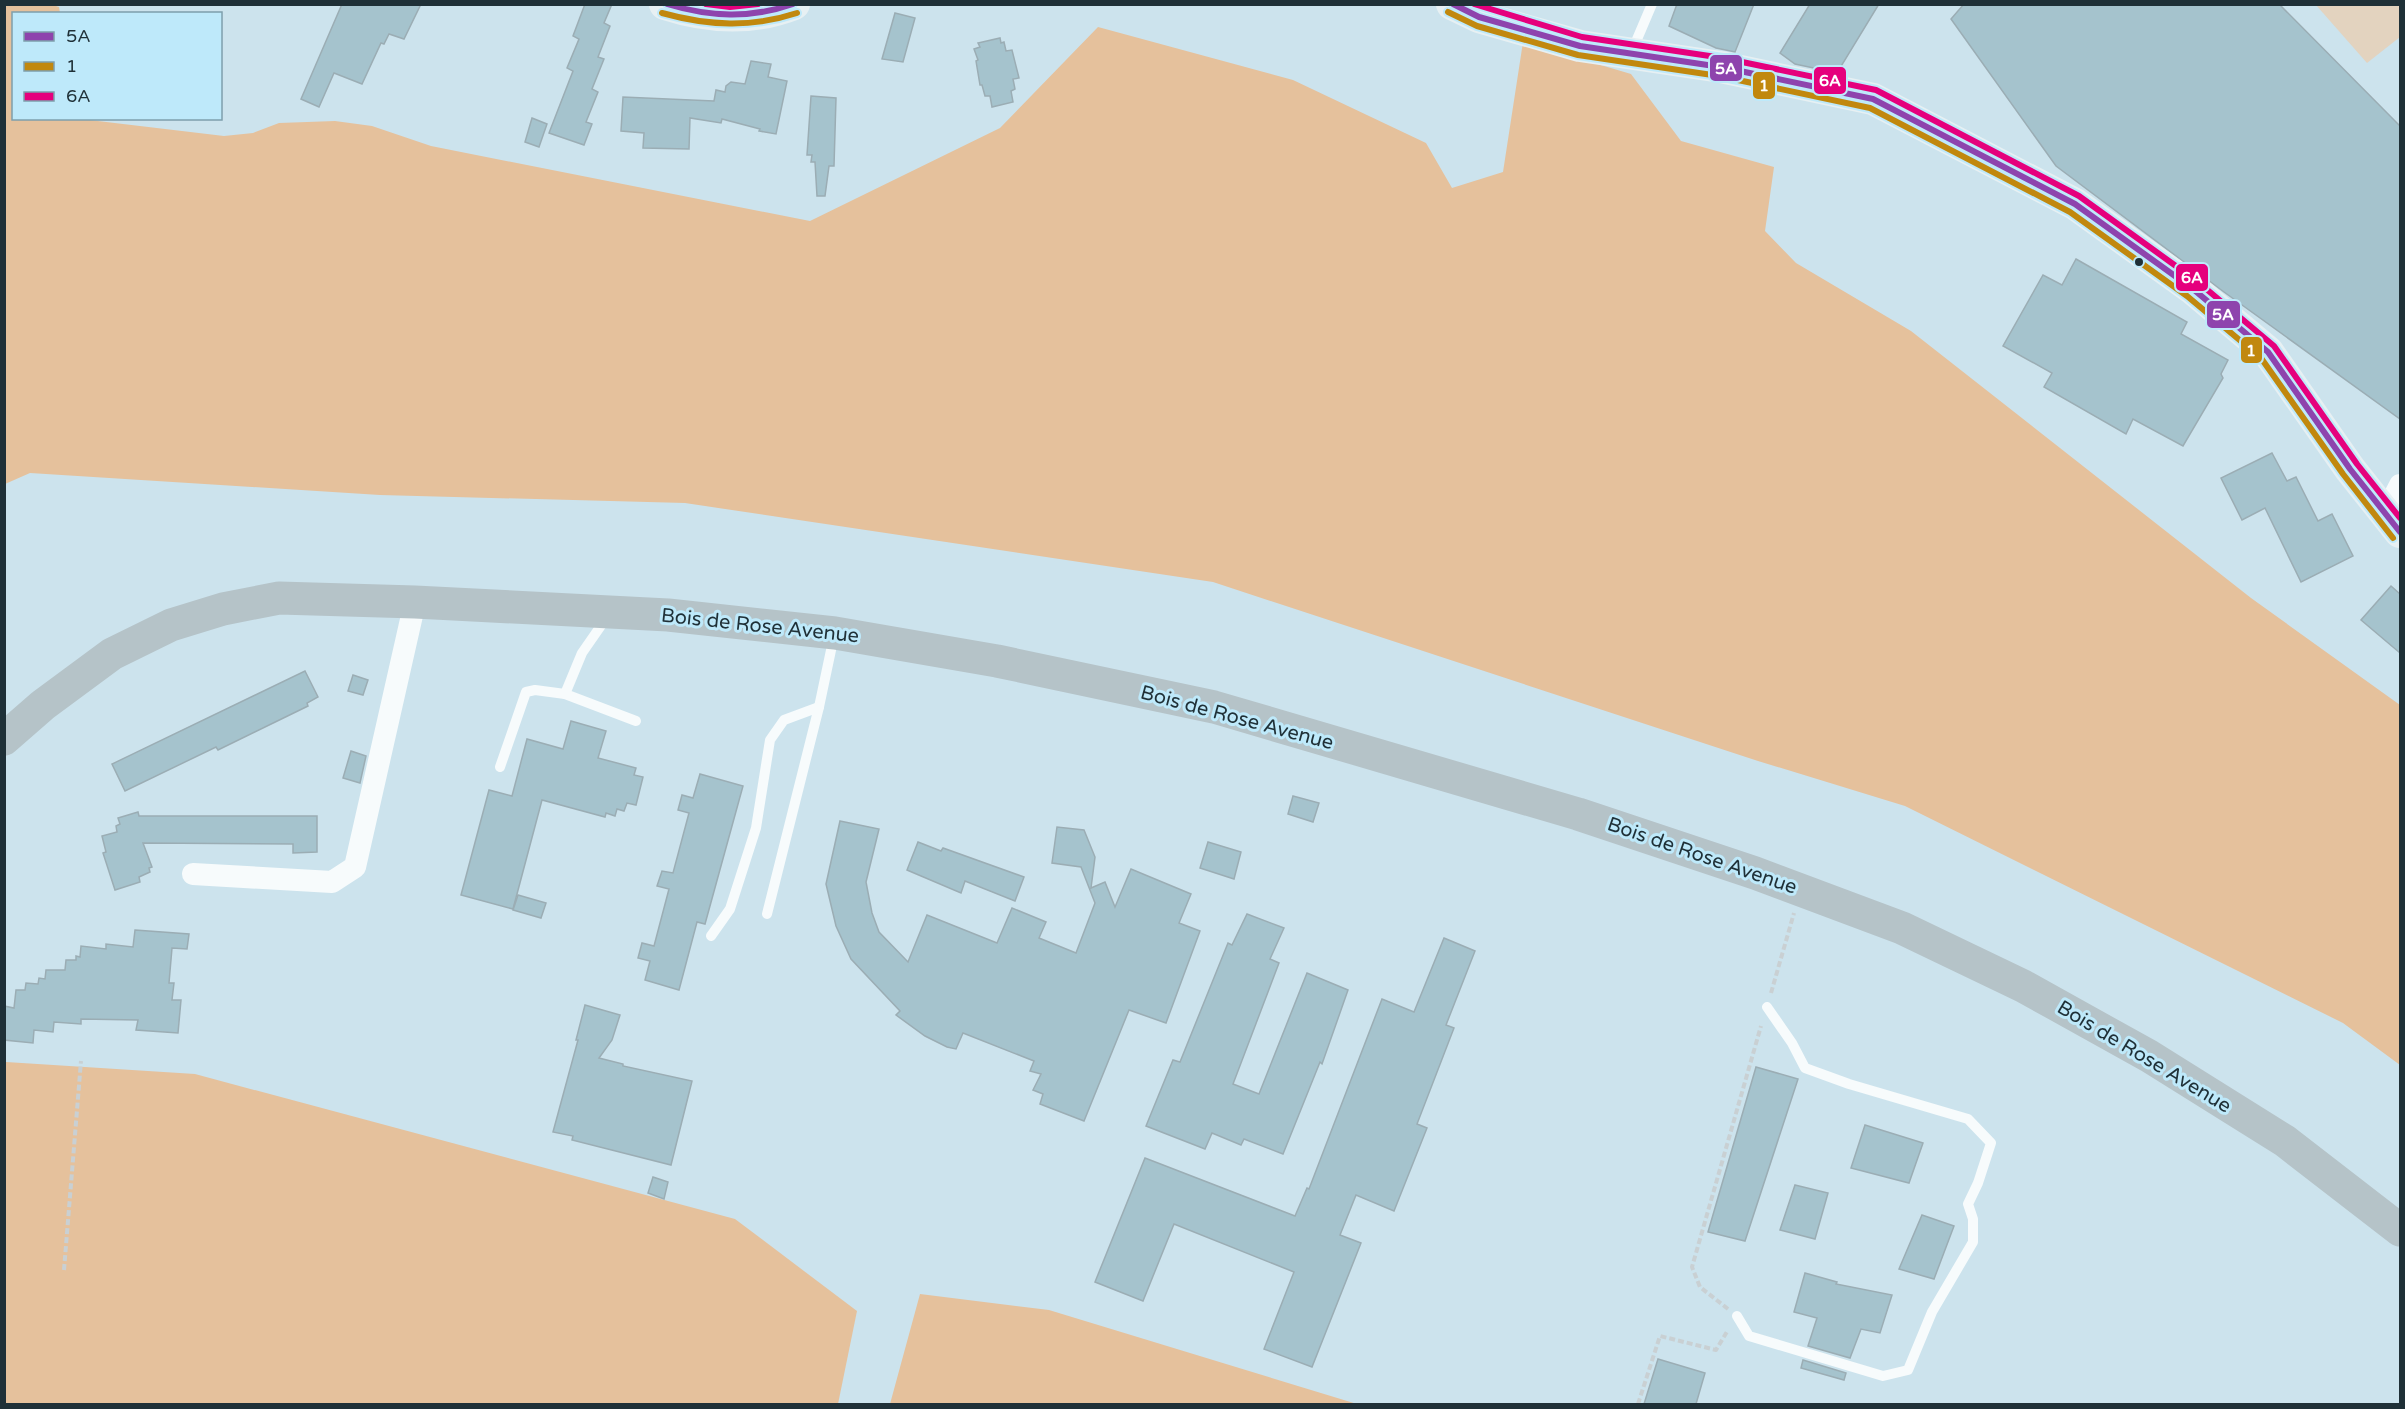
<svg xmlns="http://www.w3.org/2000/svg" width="2405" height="1409" viewBox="0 0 2405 1409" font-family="'Varela Round',sans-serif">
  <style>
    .green { fill: #e3d3bf }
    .water { fill: #e5c19c }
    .building { fill: #a5c3cd; stroke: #9badb4; stroke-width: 1.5 }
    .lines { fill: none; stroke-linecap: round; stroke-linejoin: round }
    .path { stroke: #c9d0d3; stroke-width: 4; stroke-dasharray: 6 3; stroke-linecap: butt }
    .lane { stroke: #f7fbfc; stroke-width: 10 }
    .street { stroke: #f7fbfc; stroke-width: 22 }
    .secondary { stroke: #e7f0f3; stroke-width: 32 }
    .primary { stroke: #b5c3c8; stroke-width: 33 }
    .bus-1-casing { stroke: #bee9fa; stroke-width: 10 }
    .bus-2-casing { stroke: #bee9fa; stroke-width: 10 }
    .bus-3-casing { stroke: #bee9fa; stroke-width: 10 }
    .bus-1 { stroke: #8e44ad; stroke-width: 6 }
    .bus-2 { stroke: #c1880e; stroke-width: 6 }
    .bus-3 { stroke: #e5007d; stroke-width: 6 }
    .bus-dot { fill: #1f3037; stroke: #bee9fa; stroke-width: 2 }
    .labels { text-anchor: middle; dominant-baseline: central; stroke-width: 6; stroke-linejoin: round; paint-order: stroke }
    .street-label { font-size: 20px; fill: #1f3037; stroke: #bee9fa }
    .line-badge { stroke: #bee9fa; stroke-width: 2 }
    .badge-label { font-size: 16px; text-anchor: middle; font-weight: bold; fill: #fff }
  </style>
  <rect width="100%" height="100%" fill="#cce3ed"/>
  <path class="green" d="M2316 5H2400V37L2367 63Z"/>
  <g class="water">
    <path d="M5 5H53L59 7 60 13 14 14V118L81 119 224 136 253 133 279 123 335 121 372 126 431 146 810 221 1000 128 1098 27 1293 80 1426 143 1452 188 1503 172 1523 42 1631 74 1681 141 1774 167 1765 231 1796 263 1911 331 2251 598 2400 705V1065L2343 1023 1905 806 1758 761 1213 582 685 503 380 495 30 473 5 484Z"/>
    <path d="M6 1062 195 1074 735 1219 857 1311 838 1404H5Z"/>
    <path d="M920 1294 1049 1310 1357 1404H890Z"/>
  </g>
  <g class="building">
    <path d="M342 4H421L404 39 389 34 384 44 381 43 362 84 334 73 319 107 301 99Z"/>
    <path d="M585 4H612L604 23 610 26 598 57 604 59 592 89 598 92 586 122 592 124 584 145 549 133 573 71 567 68 579 39 573 36Z"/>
    <path d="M1677 4H1754L1735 52 1716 48 1669 26Z"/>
    <path d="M1810 4H1879L1837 73 1795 64 1780 53Z"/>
    <path d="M1964 4H2279L2400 126V419L2224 292 2056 166 1951 19Z"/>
    <path d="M895 13 915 18 903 62 882 59Z"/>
    <path d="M1000 38 1001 43 1004 42 1006 51 1012 50 1019 78 1013 79 1015 89 1011 91 1013 102 992 107 990 96H985L982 85H980L976 61 978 60 974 49 980 47 978 43Z"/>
    <path d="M751 61 771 64 768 77 787 81 776 134 759 131 760 129 722 119 721 123 690 118 689 149 643 148 644 133 621 131 623 97 714 101 716 90 725 92 726 86 731 82 745 84Z"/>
    <path d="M811 96 836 98 834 166H829L825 196H817L815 162H811L812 155H807Z"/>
    <path d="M532 118 547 124 539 147 525 142Z"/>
    <path d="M2076 259 2187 322 2181 334 2228 360 2221 374 2223 378 2183 446 2133 419 2126 434 2044 387 2052 373 2003 346 2043 275 2062 285Z"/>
    <path d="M2272 453 2287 481 2296 477 2318 521 2332 514 2353 556 2301 582 2265 508 2242 520 2221 478Z"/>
    <path d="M2391 586 2400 594V653L2361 620Z"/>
    <path d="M305 671 318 697 307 703 308 706 218 750 216 747 125 791 112 764Z"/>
    <path d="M353 675 368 680 363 695 348 691Z"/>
    <path d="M571 721 606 731 598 758 636 768 634 775 643 777 636 805 627 803 624 811 617 809 615 816 606 813 605 817 542 800 513 909 461 895 489 790 512 796 527 739 563 749Z"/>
    <path d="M351 751 366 756 360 783 343 778Z"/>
    <path d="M700 774 743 786 705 924 697 922 679 990 645 980 650 961 638 958 642 943 654 946 669 889 657 886 662 871 673 873 689 813 678 810 682 795 693 798Z"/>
    <path d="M1293 796 1319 803 1313 822 1288 814Z"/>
    <path d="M138 812 139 816H317V852L293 853V844L143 843 152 867 149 868 150 872 139 877 140 882 115 890 103 853 106 852 102 836 117 832 116 826 120 824 118 818Z"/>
    <path d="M840 821 879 829 866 882 872 913 879 932 908 962 927 915 997 943 1012 908 1046 922 1039 938 1076 953 1095 903 1081 867 1052 863 1057 827 1084 830 1095 857 1091 888 1105 882 1115 907 1131 869 1191 894 1179 923 1200 931 1166 1023 1129 1010 1084 1121 1040 1104 1043 1094 1033 1090 1041 1074 1030 1071 1034 1061 963 1033 956 1049 947 1047 925 1036 896 1015 900 1011 851 959 836 926 826 884Z"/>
    <path d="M918 842 941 851 943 848 1024 877 1015 901 965 881 961 893 907 870Z"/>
    <path d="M1208 842 1241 852 1234 879 1200 868Z"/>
    <path d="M518 895 546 903 541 918 513 910Z"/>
    <path d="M1247 914 1284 928 1270 959 1279 963 1233 1084 1259 1094 1307 973 1348 990 1322 1064 1320 1062 1283 1154 1244 1139 1241 1145 1212 1133 1205 1149 1146 1126 1173 1060 1180 1062 1228 943 1232 945Z"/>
    <path d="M135 930 189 934 187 949 172 948 169 983H174L172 1000H181L178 1033 136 1030 138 1020 81 1019V1024L54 1022 53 1032 34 1030 33 1043 4 1040V1006L14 1008 16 990H25L26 983 38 984 39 978 45 979 46 970H65L66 960H76V956L80 957 81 946 106 949V944L133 947Z"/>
    <path d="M1444 938 1475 951 1446 1025 1454 1028 1417 1124 1427 1128 1394 1211 1356 1195 1340 1235 1361 1243 1312 1367 1264 1349 1294 1272 1174 1224 1143 1301 1095 1282 1145 1158 1295 1216 1307 1188 1309 1189 1382 999 1414 1012Z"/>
    <path d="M585 1005 620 1015 612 1040 599 1058 623 1064V1066L692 1081 671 1165 572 1140 573 1136 553 1132 578 1040H576Z"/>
    <path d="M1756 1067 1798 1079 1745 1241 1708 1232Z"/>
    <path d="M1865 1125 1923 1143 1909 1183 1851 1168Z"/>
    <path d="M653 1177 668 1182 664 1199 648 1193Z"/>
    <path d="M1795 1185 1828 1193 1815 1239 1780 1230Z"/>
    <path d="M1922 1215 1954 1226 1934 1279 1899 1269Z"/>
    <path d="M1805 1273 1837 1282 1836 1284 1892 1295 1880 1333 1861 1329 1850 1358 1808 1346 1817 1318 1794 1312Z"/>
    <path d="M1658 1359 1705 1373 1696 1404H1644Z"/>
    <path d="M1803 1360 1846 1373 1844 1380 1801 1368Z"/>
  </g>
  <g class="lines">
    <g class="path">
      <path d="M1771 993 1794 913"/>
      <path d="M64 1270 81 1061"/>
      <path d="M1728 1309 1700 1287 1692 1267 1761 1026"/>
      <path d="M1638 1404 1660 1336 1716 1350 1728 1330"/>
    </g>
    <g class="lane">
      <path d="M1632 51 1652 4"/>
      <path d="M607 617 582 653 565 694 636 721"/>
      <path d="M500 767 526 692 535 690 565 694"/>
      <path d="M767 914 819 707 834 636"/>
      <path d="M711 936 730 909 756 828 770 740 784 720 819 707"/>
      <path d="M1737 1316 1749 1336 1883 1376 1908 1370 1932 1312 1973 1242V1219L1968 1204 1978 1183 1991 1143 1968 1119 1849 1084 1805 1068 1792 1043 1767 1007"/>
    </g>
    <g class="street">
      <path d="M2385 514 2400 485"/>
      <path d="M193 874 332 882 355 867 415 602"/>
    </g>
    <g class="secondary">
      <path d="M665 4C708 18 751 21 794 4"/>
      <path d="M1452 4 1479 17 1580 46 1721 67 1873 99 2075 204 2193 289 2268 352 2350 469 2400 532"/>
    </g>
    <path class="primary" d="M4 739 43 705 112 654 171 625 223 609 279 598 415 602 668 615 835 633 997 661 1214 707 1578 814 1755 873 1902 928 2023 986 2149 1056 2285 1141 2400 1230"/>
    <g class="bus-1-casing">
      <g id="bus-1">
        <path d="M667 4C710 17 750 19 793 4"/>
        <path d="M1453 4 1479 17 1580 46 1721 67 1873 99 2075 204 2193 289 2268 352 2350 469 2400 532"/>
      </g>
    </g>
    <g class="bus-2-casing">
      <g id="bus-2">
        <path d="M1448 12 1477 26 1578 55 1719 76 1870 108 2070 212 2187 296 2261 358 2343 474 2393 538"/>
        <path d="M662 13C709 26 751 28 797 13"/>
      </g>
    </g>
    <g class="bus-3-casing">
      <g id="bus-3">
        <path d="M706 4 730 7 758 4"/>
        <path d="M1474 4 1582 37 1723 58 1876 90 2079 196 2198 282 2274 346 2357 464 2400 518"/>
      </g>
    </g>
    <use href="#bus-1" class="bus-1"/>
    <use href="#bus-2" class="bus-2"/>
    <use href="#bus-3" class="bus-3"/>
  </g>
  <circle class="bus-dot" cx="2139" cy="262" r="5"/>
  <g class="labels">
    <g class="street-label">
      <text transform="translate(760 626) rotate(6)">Bois de Rose Avenue</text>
      <text transform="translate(1237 718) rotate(15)">Bois de Rose Avenue</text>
      <text transform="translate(1702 856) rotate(19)">Bois de Rose Avenue</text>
      <text transform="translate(2144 1057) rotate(31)">Bois de Rose Avenue</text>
    </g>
  </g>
  <g class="line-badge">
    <rect x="1709" y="54" width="34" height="28" rx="6" fill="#8e44ad"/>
    <rect x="1813" y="66" width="34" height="29" rx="6" fill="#e5007d"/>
    <rect x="1752" y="71" width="24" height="29" rx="6" fill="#c1880e"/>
    <rect x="2175" y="263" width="34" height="29" rx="6" fill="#e5007d"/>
    <rect x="2206" y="300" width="35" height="29" rx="6" fill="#8e44ad"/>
    <rect x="2240" y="336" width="23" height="28" rx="6" fill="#c1880e"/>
  </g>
  <g class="badge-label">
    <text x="1726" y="74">5A</text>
    <text x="1830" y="86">6A</text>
    <text x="1764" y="91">1</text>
    <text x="2192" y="283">6A</text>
    <text x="2223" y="320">5A</text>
    <text x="2251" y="356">1</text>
  </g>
  <rect width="2405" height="1409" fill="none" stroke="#1f3037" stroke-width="12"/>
  <rect x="12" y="12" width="210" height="108" fill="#bee9fa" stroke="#7e9fac" stroke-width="1.5"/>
  <rect x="24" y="32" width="30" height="9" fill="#8e44ad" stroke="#7e9fac" stroke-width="1.5"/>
  <text x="66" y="42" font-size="18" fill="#1f3037">5A</text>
  <rect x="24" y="62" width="30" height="9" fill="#c1880e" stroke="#7e9fac" stroke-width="1.5"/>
  <text x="66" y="72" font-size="18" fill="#1f3037">1</text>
  <rect x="24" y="92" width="30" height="9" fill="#e5007d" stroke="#7e9fac" stroke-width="1.5"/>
  <text x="66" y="102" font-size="18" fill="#1f3037">6A</text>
</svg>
